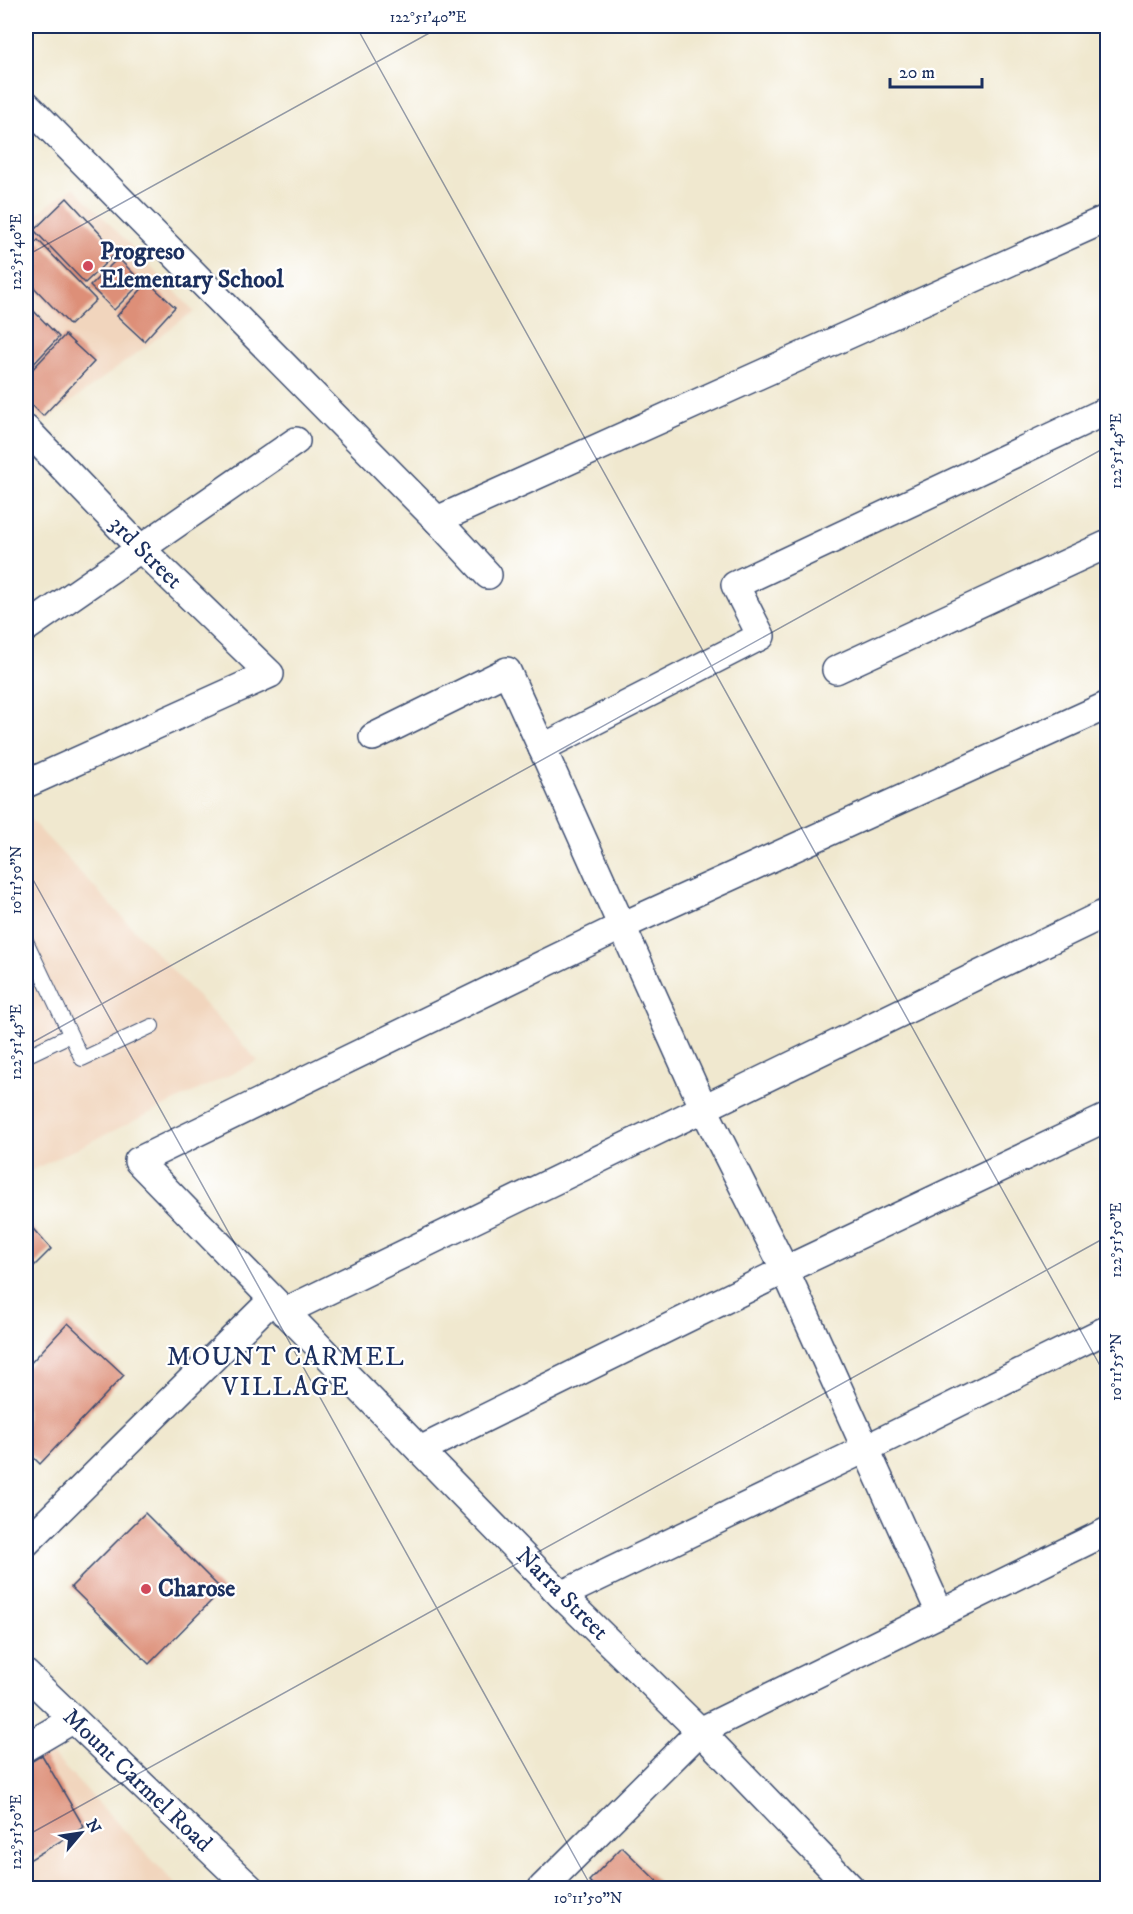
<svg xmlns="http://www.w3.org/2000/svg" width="1133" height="1914" viewBox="0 0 1133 1914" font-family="'IM FELL DW Pica',serif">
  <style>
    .built { fill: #f1d5bd }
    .building { fill: #dd8f78 }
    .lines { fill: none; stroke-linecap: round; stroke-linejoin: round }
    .service-casing { stroke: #3b4b6f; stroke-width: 16 }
    .minor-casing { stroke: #3b4b6f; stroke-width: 30 }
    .service { stroke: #fff; stroke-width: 14 }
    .minor { stroke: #fff; stroke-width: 27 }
    .ticks { fill: none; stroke: #1b2f5e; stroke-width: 1.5; stroke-opacity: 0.45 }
    .poi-dot { fill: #d1495b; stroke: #fff; stroke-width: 2 }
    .labels { text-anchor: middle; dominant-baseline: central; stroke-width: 4.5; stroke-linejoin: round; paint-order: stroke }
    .poi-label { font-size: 24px; font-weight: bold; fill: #1b2f5e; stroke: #fff; text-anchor: start }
    .street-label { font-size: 24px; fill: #1b2f5e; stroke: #fff }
    .neighbourhood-label { font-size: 26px; letter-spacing: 1.5px; fill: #1b2f5e; stroke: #fff }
    .neatline { fill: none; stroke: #1b2f5e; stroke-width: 2 }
    .ticks-label { font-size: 15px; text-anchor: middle; fill: #1b2f5e }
  </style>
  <rect width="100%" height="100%" fill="#fff"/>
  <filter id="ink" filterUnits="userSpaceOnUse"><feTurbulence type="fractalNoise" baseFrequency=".0167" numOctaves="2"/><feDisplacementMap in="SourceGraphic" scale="12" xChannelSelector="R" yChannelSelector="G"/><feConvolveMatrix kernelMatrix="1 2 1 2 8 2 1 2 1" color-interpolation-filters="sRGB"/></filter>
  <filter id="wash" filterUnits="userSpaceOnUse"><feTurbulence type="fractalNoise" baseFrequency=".008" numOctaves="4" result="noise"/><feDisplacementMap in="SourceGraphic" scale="24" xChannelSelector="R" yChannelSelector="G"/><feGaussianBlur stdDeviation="1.35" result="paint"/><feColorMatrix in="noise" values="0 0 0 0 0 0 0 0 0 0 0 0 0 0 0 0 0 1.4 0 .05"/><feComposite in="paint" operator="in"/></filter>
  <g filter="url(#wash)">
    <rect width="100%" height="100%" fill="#f0e8cf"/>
    <g class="built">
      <path d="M74 187 194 311 42 423 26 407V221Z"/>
      <path d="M26 815 258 1061 26 1173Z"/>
      <path d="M46 1748 179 1888H26V1760Z"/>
    </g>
    <g id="blocks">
      <g class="building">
        <path d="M67 198 117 252 85 283 34 230Z"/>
        <path d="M38 240 96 300 70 325 26 279V252Z"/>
        <path d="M118 258 142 282 114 310 90 286Z"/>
        <path d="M148 282 175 307 144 341 117 316Z"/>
        <path d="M26 303 59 337 26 372Z"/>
        <path d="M65 335 94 362 43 416 26 399V376Z"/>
        <path d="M26 1221 51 1249 26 1274Z"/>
        <path d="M68 1323 124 1375 40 1464 26 1450V1368Z"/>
        <path d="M145 1513 222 1590 149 1664 71 1587Z"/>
        <path d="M42 1755 84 1827 26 1862V1765Z"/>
        <path d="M622 1847 662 1886 660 1888H596L589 1881Z"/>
      </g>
    </g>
  </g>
  <g filter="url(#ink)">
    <use href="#blocks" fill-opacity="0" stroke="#3b4b6f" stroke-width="1.5"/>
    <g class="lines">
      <g class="service-casing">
        <g id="service">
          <path d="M26 941 82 1059 152 1026"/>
          <path d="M26 1056 70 1035"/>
        </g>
      </g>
      <g class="minor-casing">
        <g id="minor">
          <path d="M26 104 437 520 488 575"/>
          <path id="s1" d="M26 429 140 548 270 674 26 784"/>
          <path d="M437 520 1108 218"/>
          <path d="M26 628 296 441"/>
          <path d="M836 670 1108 544"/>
          <path d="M373 737 507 671 542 748 761 636 735 585 1108 410"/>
          <path d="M542 748 704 1109 785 1270 940 1613"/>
          <path d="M284 1312 1108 912"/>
          <path d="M420 1450 785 1270 1108 1117"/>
          <path d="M26 1543 272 1300"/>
          <path d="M561 1595 865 1449 1108 1329"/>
          <path id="s2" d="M26 1674 250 1888"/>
          <path d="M26 1747 72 1720"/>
          <path d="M542 1888 700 1731 1108 1531"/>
          <path d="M851 1888 700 1731 561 1595 138 1161 622 926 1108 705"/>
        </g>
      </g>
      <use href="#service" class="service"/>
      <use href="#minor" class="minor"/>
    </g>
  </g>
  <path class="ticks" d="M356 26 1108 1380M26 256 442 26M26 867 592 1888M26 1046 1108 446M26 1836 1108 1236"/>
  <g class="poi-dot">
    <circle cx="88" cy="266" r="6"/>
    <circle cx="146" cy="1589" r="6"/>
  </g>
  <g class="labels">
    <g class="poi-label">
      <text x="100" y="252">Progreso<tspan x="100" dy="28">Elementary School</tspan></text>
      <text x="158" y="1589">Charose</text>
    </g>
    <g class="street-label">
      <text stroke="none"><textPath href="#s1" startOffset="172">3rd Street</textPath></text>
      <text transform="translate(562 1594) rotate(45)">Narra Street</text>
      <text stroke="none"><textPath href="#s2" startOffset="154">Mount Carmel Road</textPath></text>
    </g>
    <g class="neighbourhood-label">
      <text x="286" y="1357">MOUNT CARMEL<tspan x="286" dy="30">VILLAGE</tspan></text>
    </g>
  </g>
  <rect width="1133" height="1914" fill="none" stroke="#fff" stroke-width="66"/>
  <g transform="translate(81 1833) rotate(61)" stroke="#ffffff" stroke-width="4.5" paint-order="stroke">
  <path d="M0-4.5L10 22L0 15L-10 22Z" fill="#1b2f5e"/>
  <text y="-9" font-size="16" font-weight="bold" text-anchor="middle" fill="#1b2f5e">N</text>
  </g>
  <path d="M890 78v9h92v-9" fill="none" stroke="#1b2f5e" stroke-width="3"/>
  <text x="899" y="78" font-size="18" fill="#1b2f5e" stroke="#ffffff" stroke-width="4.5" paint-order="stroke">20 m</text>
  <rect x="33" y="33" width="1067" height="1848" class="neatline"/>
  <g class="ticks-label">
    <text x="428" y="22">122°51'40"E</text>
    <text transform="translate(16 252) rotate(-90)" y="5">122°51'40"E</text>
    <text transform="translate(1116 451) rotate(-90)" y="5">122°51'45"E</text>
    <text transform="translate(16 880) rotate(-90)" y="5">10°11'50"N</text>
    <text transform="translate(16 1042) rotate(-90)" y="5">122°51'45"E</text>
    <text transform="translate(1116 1240) rotate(-90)" y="5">122°51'50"E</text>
    <text transform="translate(1116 1367) rotate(-90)" y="5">10°11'55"N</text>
    <text transform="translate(16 1832) rotate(-90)" y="5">122°51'50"E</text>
    <text x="588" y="1903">10°11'50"N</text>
  </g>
</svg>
